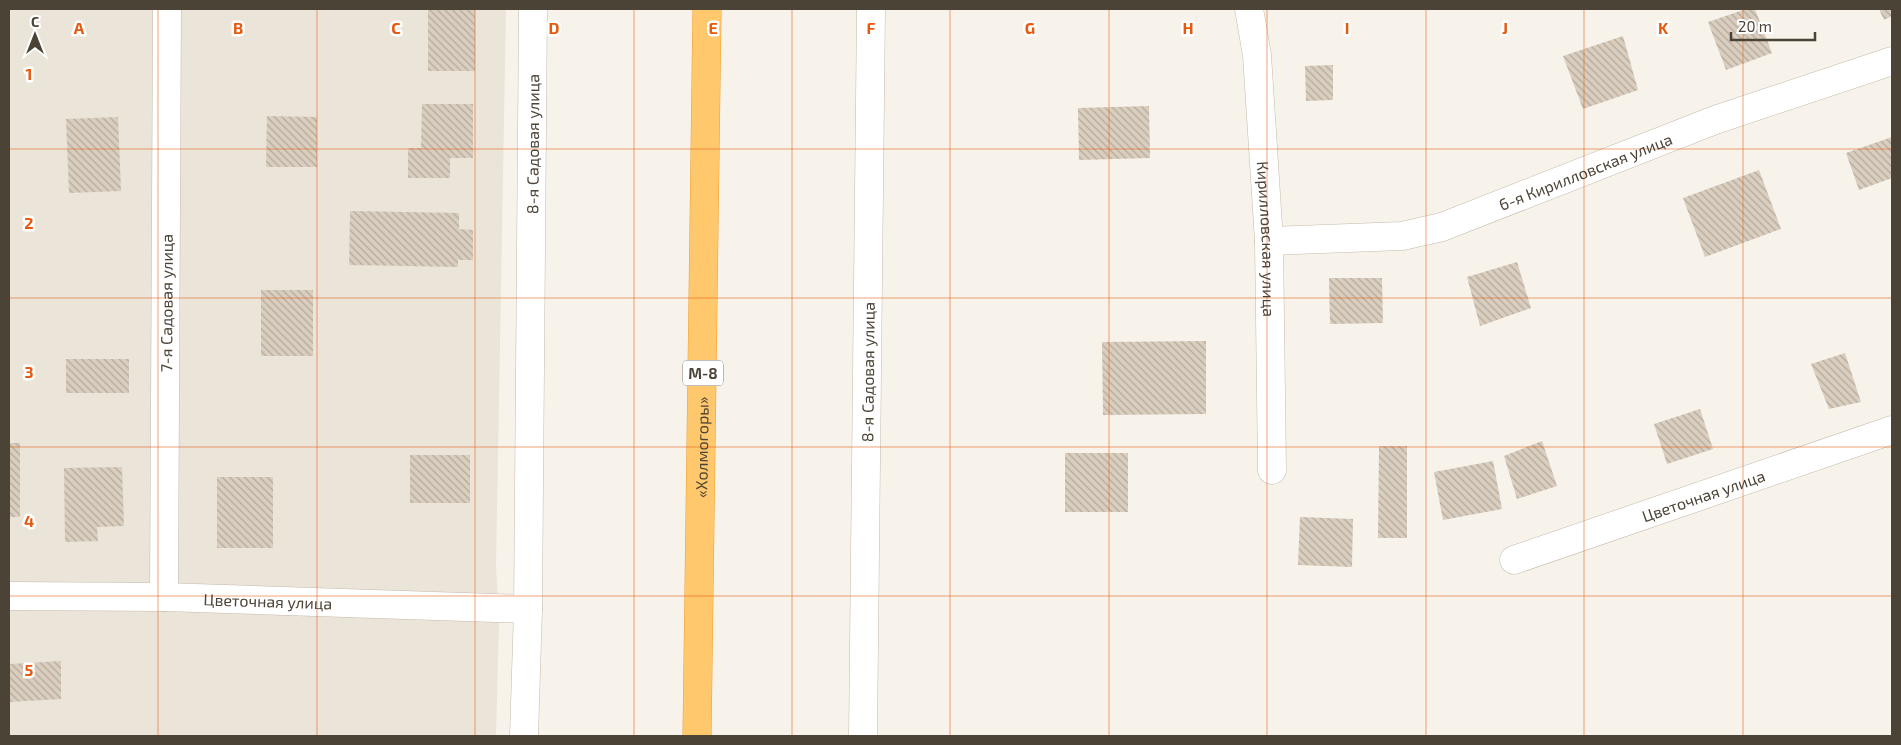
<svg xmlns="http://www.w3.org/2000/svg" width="1901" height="745" viewBox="0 0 1901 745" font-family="'Exo 2',sans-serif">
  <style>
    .residential { fill: #ebe4d8 }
    .building { fill: url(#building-back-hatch) }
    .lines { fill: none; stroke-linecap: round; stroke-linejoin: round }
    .minor-casing { stroke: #c4baac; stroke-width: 29 }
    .highway-casing { stroke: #ee9f2d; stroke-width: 29 }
    .minor { stroke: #fff; stroke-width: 28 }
    .highway { stroke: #ffc86d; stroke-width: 28 }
    .grid { fill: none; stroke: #e8590c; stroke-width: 1; stroke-opacity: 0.55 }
    .labels { text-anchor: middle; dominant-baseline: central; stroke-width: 5; stroke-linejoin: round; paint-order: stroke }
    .shield { fill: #fff; stroke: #827b73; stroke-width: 1 }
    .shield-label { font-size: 15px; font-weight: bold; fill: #4c4337 }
    .street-label { font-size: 16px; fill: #4c4337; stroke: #fff }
    .grid-label { font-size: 16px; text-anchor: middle; font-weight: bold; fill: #e8590c; stroke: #fff; stroke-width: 5; stroke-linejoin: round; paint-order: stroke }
  </style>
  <defs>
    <pattern id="building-back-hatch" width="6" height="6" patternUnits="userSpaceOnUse" patternTransform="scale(1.25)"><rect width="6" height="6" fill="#dacebf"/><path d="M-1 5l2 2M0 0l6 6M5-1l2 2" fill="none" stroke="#b3a99c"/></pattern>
  </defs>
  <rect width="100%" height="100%" fill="#f7f3eb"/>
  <path class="residential" d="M9 9H506L496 565 499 622 496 736H9Z"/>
  <g class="building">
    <rect x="428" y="9" width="47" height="62"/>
    <path d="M1746 9H1755L1772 53 1726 70 1708 22Z"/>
    <path d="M1879 9H1892V16L1884 20Z"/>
    <path d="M1623 36 1638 90 1583 109 1563 56Z"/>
    <path d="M1333 65V100L1306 101 1305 66Z"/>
    <path d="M422 104H473V158H450V178H408V148H421Z"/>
    <path d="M1149 106 1150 158 1079 160 1078 108Z"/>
    <path d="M267 116 317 117V167H266Z"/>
    <path d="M118 117 121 191 69 193 66 119Z"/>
    <path d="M1892 137V178L1859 190 1846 153Z"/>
    <path d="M1759 170 1781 229 1705 257 1683 198Z"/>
    <path d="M350 211 459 213V229L473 230V260H458V267L349 265Z"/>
    <path d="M1517 262 1531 308 1480 326 1467 277Z"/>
    <path d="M1329 278H1382L1383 323 1330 324Z"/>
    <rect x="261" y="290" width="52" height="66"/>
    <path d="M1206 341V414L1103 415 1102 342Z"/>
    <path d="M1845 353 1861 402 1829 409 1811 364Z"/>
    <rect x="66" y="359" width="63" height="34"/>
    <path d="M1700 409 1713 449 1667 464 1654 424Z"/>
    <path d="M1542 441 1557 486 1517 499 1504 456Z"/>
    <rect x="9" y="443" width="11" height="74"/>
    <path d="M1379 446H1407V538H1378Z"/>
    <rect x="1065" y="453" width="63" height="59"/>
    <rect x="410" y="455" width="60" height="48"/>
    <path d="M1493 461 1502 509 1443 520 1434 472Z"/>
    <path d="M122 467 124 526 97 527 98 541 65 542 64 468Z"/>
    <rect x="217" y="477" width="56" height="71"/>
    <path d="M1300 517 1353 519 1352 567 1298 565Z"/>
    <path d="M61 661V699L9 702 10 664Z"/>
  </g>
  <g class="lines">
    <g class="minor-casing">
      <g id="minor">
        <path id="s1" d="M1249 9 1257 55 1269 241 1272 470"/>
        <path id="s2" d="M1269 241 1402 236 1442 227 1715 120 1892 61"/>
        <path id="s3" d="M1514 560 1892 430"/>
        <path id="s4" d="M9 596 164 597 528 609"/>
        <path id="s5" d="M164 597 167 9"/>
        <path id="s6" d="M524 736 528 609 533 9"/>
        <path id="s7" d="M863 736 871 9"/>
      </g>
    </g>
    <g class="highway-casing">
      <g id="highway">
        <path id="s8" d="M697 736 707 9"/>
      </g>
    </g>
    <use href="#minor" class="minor"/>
    <use href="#highway" class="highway"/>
  </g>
  <path class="grid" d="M158 9V736M317 9V736M475 9V736M634 9V736M792 9V736M950 9V736M1109 9V736M1267 9V736M1426 9V736M1584 9V736M1743 9V736M9 149H1892M9 298H1892M9 447H1892M9 596H1892"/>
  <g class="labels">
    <rect class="shield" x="683" y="360.5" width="40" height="25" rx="4"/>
    <g class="shield-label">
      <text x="703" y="373">М-8</text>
    </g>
    <g class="street-label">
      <text stroke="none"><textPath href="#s6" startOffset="592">8-я Садовая улица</textPath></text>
      <text stroke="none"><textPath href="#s2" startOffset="328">6-я Кирилловская улица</textPath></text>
      <text stroke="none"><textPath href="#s1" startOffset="231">Кирилловская улица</textPath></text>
      <text stroke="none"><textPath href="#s5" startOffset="294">7-я Садовая улица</textPath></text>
      <text stroke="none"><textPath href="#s7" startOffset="364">8-я Садовая улица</textPath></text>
      <text stroke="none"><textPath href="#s8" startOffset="289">«Холмогоры»</textPath></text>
      <text stroke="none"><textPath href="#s3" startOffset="200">Цветочная улица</textPath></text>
      <text stroke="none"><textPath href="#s4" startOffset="259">Цветочная улица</textPath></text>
    </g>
  </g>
  <g class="grid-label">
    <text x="79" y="34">A</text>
    <text x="238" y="34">B</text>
    <text x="396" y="34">C</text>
    <text x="554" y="34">D</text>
    <text x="713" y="34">E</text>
    <text x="871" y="34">F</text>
    <text x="1030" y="34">G</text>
    <text x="1188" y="34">H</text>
    <text x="1347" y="34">I</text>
    <text x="1505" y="34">J</text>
    <text x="1663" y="34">K</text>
    <text x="29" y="80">1</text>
    <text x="29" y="229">2</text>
    <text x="29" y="378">3</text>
    <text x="29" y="527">4</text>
    <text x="29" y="676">5</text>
  </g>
  <rect width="1901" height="745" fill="none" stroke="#4c4337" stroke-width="20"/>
  <g transform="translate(35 35)" stroke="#ffffff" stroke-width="4" paint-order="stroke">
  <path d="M0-4L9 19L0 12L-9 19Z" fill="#4c4337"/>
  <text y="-8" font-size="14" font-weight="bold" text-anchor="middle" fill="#4c4337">С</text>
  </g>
  <path d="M1731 32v8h84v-8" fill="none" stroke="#4c4337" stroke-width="2.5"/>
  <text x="1738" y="32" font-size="15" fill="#4c4337" stroke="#ffffff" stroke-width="4" paint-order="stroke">20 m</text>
</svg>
